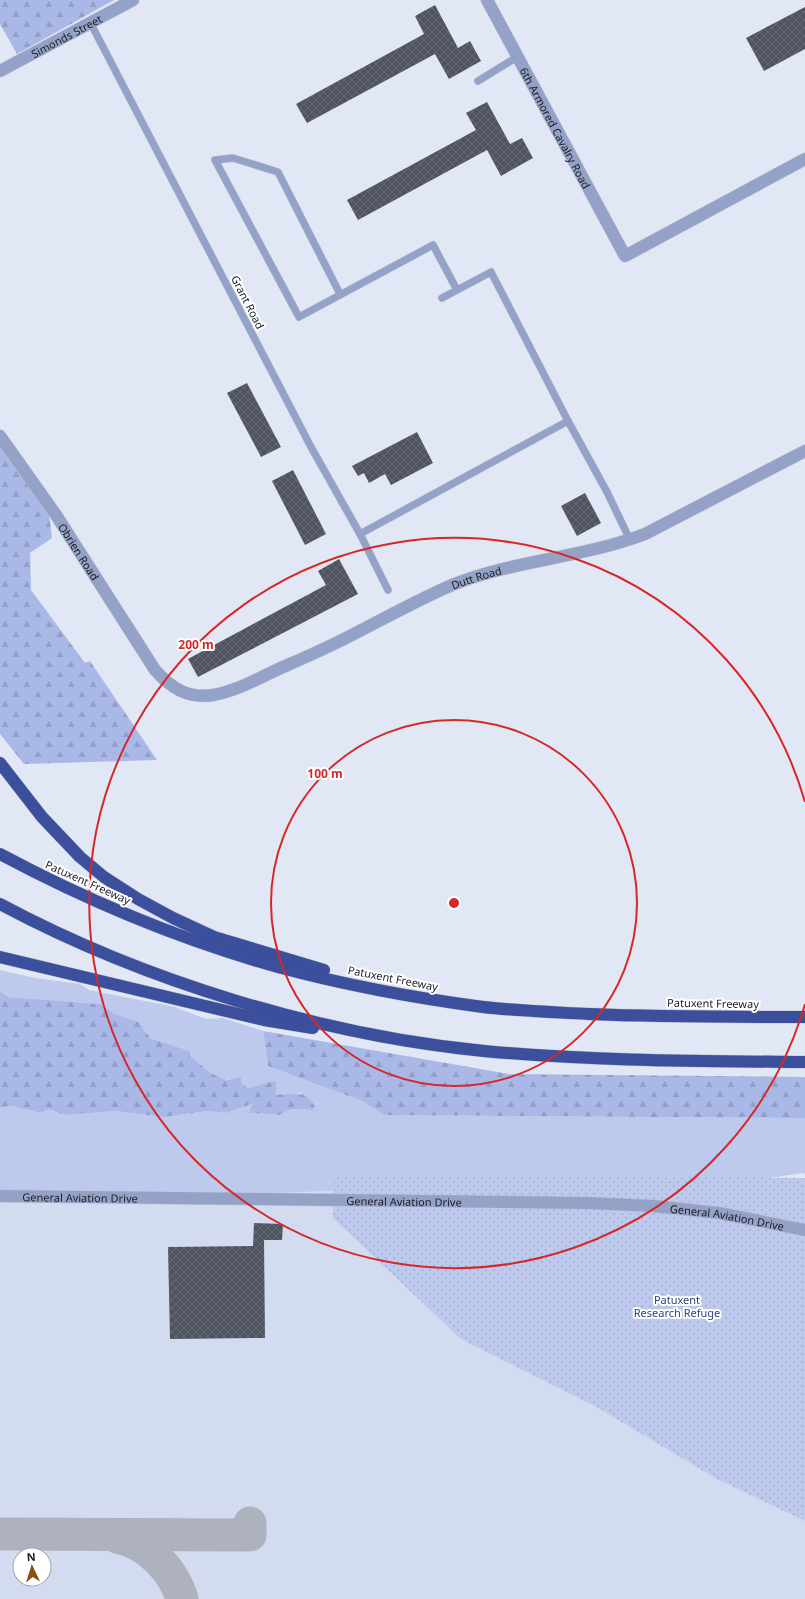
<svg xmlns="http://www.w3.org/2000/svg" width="805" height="1599" viewBox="0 0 805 1599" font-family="'Noto Sans',sans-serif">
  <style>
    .built { fill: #d3dbf0; fill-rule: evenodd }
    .grass { fill: #bdc9ed }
    .forest { fill: url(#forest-firs) }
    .park { fill: url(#park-dots) }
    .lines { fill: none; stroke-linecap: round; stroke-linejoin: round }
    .taxiway { stroke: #aeb2be; stroke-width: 33 }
    .building { fill: url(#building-cross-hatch) }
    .service-casing { stroke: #bec3cf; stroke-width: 8 }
    .minor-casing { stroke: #bec3cf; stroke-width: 13 }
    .motorway-casing { stroke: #bec3cf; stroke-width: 13 }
    .service { stroke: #95a2c8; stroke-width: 7 }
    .minor { stroke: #95a2c8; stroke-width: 12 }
    .motorway { stroke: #3b4f9c; stroke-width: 12 }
    .ring { fill: none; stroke: #d62828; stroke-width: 2 }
    .labels { text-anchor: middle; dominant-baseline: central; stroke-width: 4; stroke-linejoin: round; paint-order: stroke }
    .street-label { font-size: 11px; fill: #1b1d22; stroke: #fff }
    .park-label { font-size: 11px; fill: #324179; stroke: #fff }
    .centre { fill: #d62828; stroke: #fff; stroke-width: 2 }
    .ring-label { font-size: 12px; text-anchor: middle; font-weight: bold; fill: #d62828; stroke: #fff; stroke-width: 4; stroke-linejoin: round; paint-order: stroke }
  </style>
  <defs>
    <pattern id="forest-firs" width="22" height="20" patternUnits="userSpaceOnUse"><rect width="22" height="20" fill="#a9b8e6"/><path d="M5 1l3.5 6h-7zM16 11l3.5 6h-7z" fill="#919ec5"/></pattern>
    <pattern id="park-dots" width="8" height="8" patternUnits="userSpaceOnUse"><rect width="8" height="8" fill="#bdc9ed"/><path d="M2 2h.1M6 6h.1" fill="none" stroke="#a2accb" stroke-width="1.8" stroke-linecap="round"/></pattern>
    <pattern id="building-cross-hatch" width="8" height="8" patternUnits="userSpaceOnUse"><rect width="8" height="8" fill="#4f5460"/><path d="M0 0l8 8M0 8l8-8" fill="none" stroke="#656973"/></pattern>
  </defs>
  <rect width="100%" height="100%" fill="#e2e7f5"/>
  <path class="built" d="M0 1176H334L593 1405 717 1479 805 1521V1599H0ZM20 1555H44V1579H20Z"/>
  <path class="grass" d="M0 970 35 978 80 984 89 990 175 1007 206 1019 223 1018 263 1031 268 1066 362 1101 384 1115 805 1118V1174L803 1173 756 1180 665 1177 663 1203 578 1180 275 1193 0 1192V1107L11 1106 41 1113 49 1109 65 1115 115 1111 164 1117 207 1111 227 1113 253 1104 250 1113 279 1115 291 1109 312 1110 301 1093 276 1095 277 1082 273 1081 248 1088 242 1085 241 1077 227 1080 212 1074 190 1056V1051L150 1038 139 1022 115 1014 100 1004 8 997 0 991Z"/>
  <g class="forest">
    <path d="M0 0H114L17 54 0 24Z"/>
    <path d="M0 445 49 514 52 538 30 553 31 590 85 663 90 661 157 760 24 764 0 734Z"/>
    <path d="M0 991 8 997 100 1004 115 1014 139 1022 150 1038 190 1051V1056L212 1074 227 1080 241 1077 242 1084 248 1088 273 1081 277 1082 276 1095C294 1094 305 1089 315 1107L313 1110 291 1109 279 1115 249 1113 252 1104 227 1113 207 1111 164 1117 115 1111 65 1115 49 1109 41 1113 11 1106 0 1107Z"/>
    <path d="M263 1031 509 1074 805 1077V1118L384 1115 362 1101 268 1066Z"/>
  </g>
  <path class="park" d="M334 1176 805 1178V1521L717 1479 593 1405 461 1339 333 1218Z"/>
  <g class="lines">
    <g class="taxiway">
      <path d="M0 1534 250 1535V1523"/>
      <path d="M117 1537C148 1544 173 1569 182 1599"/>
    </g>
  </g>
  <g class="building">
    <path d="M435 5 458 48 470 41 481 61 449 79 435 54 307 123 296 104 424 34 415 16Z"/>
    <path d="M805 7V49L764 71 746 38Z"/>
    <path d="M487 102 510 144 522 138 533 158 501 176 487 150 358 220 347 200 476 130 466 113Z"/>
    <path d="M247 383 281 447 261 457 227 393Z"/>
    <path d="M417 432 433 463 391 485 385 474 369 483 364 473 358 476 352 466Z"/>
    <path d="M293 470 326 534 305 545 272 481Z"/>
    <path d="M585 493 601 523 577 536 561 506Z"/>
    <path d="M339 559 358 594 198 677 188 659 326 585 318 571Z"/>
    <path d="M254 1223 283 1224 282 1240H264L265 1338 170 1339 168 1247 253 1246Z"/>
  </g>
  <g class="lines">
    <g class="service-casing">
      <g id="service">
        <path d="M90 22 311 447 360 534 388 590"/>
        <path d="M478 81 517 57"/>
        <path d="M340 294 278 172 233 158 215 160 299 317 433 245 457 290"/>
        <path d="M442 298 491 272 568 421 607 492 630 540"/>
        <path d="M360 534 568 421"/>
      </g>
    </g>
    <g class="minor-casing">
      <g id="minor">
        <path id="s1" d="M487 0 625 256 805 159"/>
        <path id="s2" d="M0 71 133 0"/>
        <path id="s3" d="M0 436 56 515 155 670C171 688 188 699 213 695 237 691 261 677 283 667 304 658 324 649 344 639 380 621 415 601 452 585 514 560 582 558 645 534L805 451"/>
        <path id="s4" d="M0 1196 588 1203 653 1206 719 1213 805 1230"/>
      </g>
    </g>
    <g class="motorway-casing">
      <g id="motorway">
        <path d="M0 763 42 817 80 857 104 877 138 899 173 918 214 937 324 970"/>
        <path d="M0 854C88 901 181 940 278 967 345 985 415 998 483 1007 518 1011 553 1012 588 1014 660 1017 733 1017 805 1017"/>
        <path d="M0 904C144 981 321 1035 484 1051 591 1061 698 1061 805 1062"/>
        <path d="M0 957 264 1020 313 1028"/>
      </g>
    </g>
    <use href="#service" class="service"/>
    <use href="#minor" class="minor"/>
    <use href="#motorway" class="motorway"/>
  </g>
  <g class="ring">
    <circle cx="454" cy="903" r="183"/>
    <path d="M805 1004A365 365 0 1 1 805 802"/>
  </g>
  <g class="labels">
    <g class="street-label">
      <text stroke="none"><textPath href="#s2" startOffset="75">Simonds Street</textPath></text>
      <text stroke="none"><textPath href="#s1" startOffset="145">6th Armored Cavalry Road</textPath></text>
      <text transform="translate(248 302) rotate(63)">Grant Road</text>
      <text stroke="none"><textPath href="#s3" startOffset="140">Obrien Road</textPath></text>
      <text stroke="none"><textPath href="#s3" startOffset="636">Dutt Road</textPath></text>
      <text transform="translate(88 882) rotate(24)">Patuxent Freeway</text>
      <text transform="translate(393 978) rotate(11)">Patuxent Freeway</text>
      <text transform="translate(713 1003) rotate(1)">Patuxent Freeway</text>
      <text stroke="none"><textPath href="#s4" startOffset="80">General Aviation Drive</textPath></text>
      <text stroke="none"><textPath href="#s4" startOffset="404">General Aviation Drive</textPath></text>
      <text stroke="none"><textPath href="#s4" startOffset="728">General Aviation Drive</textPath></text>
    </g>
    <g class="park-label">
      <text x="677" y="1299">Patuxent<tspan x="677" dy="13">Research Refuge</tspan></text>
    </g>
  </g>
  <circle cx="454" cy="903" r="6" class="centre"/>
  <g class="ring-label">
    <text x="196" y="649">200 m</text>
    <text x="325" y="778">100 m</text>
  </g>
  <g transform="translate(32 1567) rotate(356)"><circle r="19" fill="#ffffff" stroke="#a4a5a7"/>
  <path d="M0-3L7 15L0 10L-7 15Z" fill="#8b4e0e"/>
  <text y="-6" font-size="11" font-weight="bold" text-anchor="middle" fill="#1b1d22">N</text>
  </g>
</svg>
